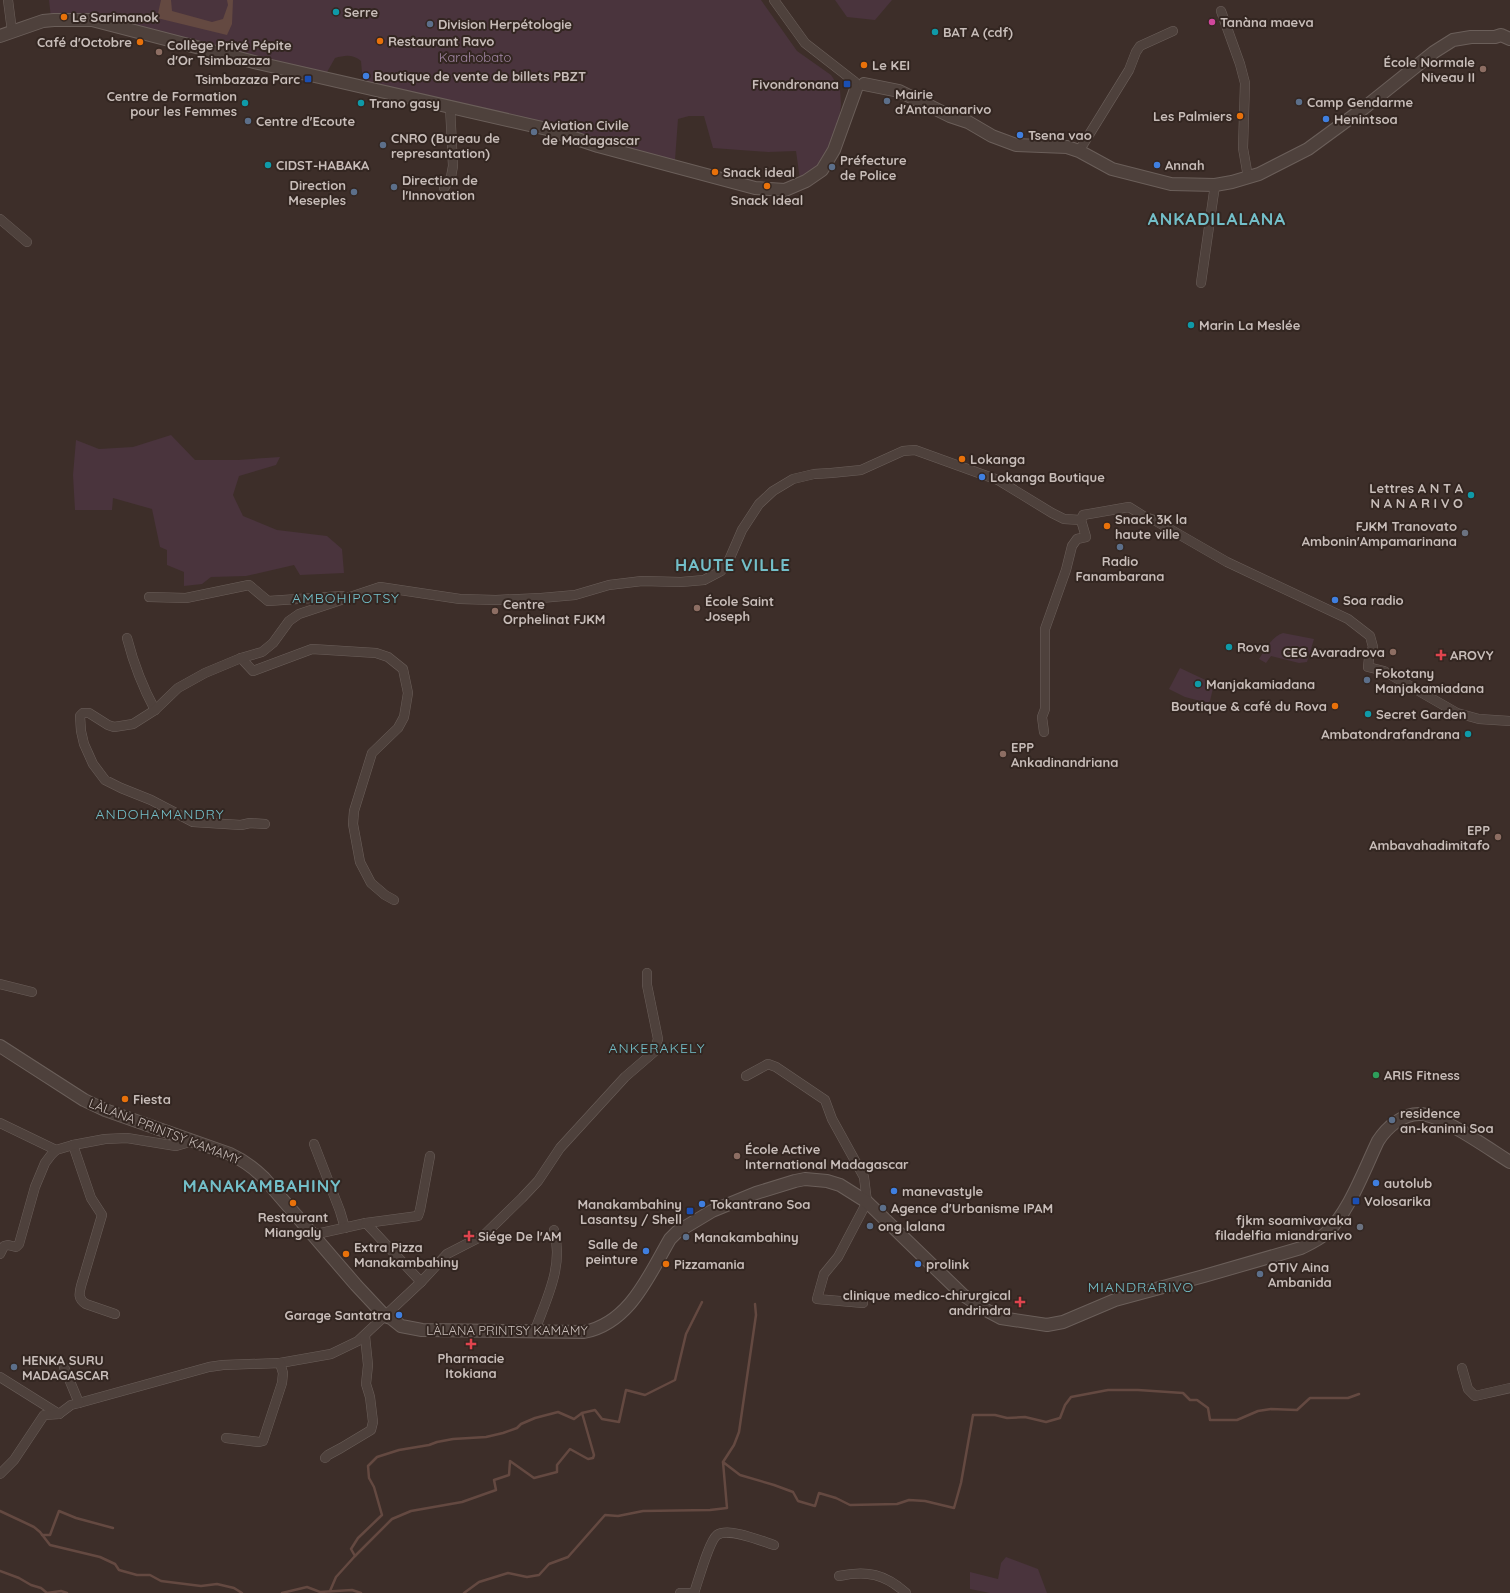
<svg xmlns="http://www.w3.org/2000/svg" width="1510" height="1593" viewBox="0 0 1510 1593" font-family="Quicksand,sans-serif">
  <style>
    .green { fill: #4a343d }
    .water { fill: #644941 }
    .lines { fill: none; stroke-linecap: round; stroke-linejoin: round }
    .stream { stroke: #644941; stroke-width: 2.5 }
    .minor-casing { stroke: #6b5f5a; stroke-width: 10 }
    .tertiary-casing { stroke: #6b5f5a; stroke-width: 14 }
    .minor { stroke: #4e413c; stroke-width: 9 }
    .tertiary { stroke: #4e413c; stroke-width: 12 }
    .culture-dot { fill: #0f9aa8; stroke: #332621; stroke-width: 1.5 }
    .food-dot { fill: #e8710a; stroke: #332621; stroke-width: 1.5 }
    .hotel-dot { fill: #d1479c; stroke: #332621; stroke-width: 1.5 }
    .service-dot { fill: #5c6f8a; stroke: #332621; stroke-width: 1.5 }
    .education-dot { fill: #8d6e63; stroke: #332621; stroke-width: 1.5 }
    .shop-dot { fill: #3f7fe0; stroke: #332621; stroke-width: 1.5 }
    .transit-dot { fill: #1a4fb4; stroke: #332621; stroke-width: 1.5 }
    .worship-dot { fill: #6b7280; stroke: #332621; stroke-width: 1.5 }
    .health-dot { fill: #e0444e; stroke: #332621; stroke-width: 1.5 }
    .leisure-dot { fill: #2e9e5b; stroke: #332621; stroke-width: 1.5 }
    .labels { text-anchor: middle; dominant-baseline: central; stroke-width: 4; stroke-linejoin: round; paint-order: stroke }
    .poi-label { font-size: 13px; font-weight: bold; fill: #c8bdb9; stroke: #332621; text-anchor: start }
    .park-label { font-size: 13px; fill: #a388a6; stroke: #332621 }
    .street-label { font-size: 13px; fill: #c8bdb9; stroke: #332621 }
    .neighbourhood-label { font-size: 14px; letter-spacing: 1px; fill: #73bfc9; stroke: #332621 }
    .district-label { font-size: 17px; font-weight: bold; letter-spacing: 1px; fill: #73bfc9; stroke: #332621 }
  </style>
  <rect width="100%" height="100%" fill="#3d2e29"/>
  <g class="green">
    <path d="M49 0H761L797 51 831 75 840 89 841 105 839 119 830 151 817 170 800 180 796 151 768 152 713 148 704 116H689L678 119 675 160 363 84 361 61C353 54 345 55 335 58L326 74 51 18Z"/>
    <path d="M835 0H892L875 20 847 17Z"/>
    <path d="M171 435 195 460H238L280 457 276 465 239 476 233 495 243 516 277 530 327 536 342 549 344 573 300 575 294 565 246 576 211 577 202 584 184 586V572L167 565V550L160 547 152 509 113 498 112 510H75L73 475 76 440 99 449 133 447Z"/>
    <path d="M1283 633 1314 639 1307 662 1299 663 1271 656 1266 663 1259 659C1265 650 1272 636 1283 633Z"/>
    <path d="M1180 668 1214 684 1210 701 1208 703 1185 697 1169 689Z"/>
    <path d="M1006 1557 1038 1569 1047 1593H990L970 1589V1572L998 1579 1001 1563Z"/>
  </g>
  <path class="water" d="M161 0H171L172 11 212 22 223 19 228 5 227 0H233L232 24 227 35 157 18Z"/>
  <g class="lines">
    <g class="stream">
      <path d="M723 1462 734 1445 739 1432 756 1315 755 1304"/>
      <path d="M0 1511 34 1527 40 1532 50 1545 100 1557 115 1564 119 1570 137 1575H150L161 1581 201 1586 217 1584 234 1588 242 1593"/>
      <path d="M42 1535H50L59 1511 76 1518 113 1528"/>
      <path d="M355 1556 392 1519 411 1511 462 1502 496 1490 494 1480 509 1475 510 1461 534 1478 557 1472V1465L570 1449 588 1459 593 1458 594 1455 582 1413"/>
      <path d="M0 1571 19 1578 31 1585 41 1588 47 1593 61 1591 67 1593"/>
      <path d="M330 1591 336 1577 355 1556 351 1549 358 1538 382 1515 374 1487 369 1478 368 1466 377 1457 399 1450 429 1445 437 1442 453 1439 486 1437 503 1433 517 1428 521 1424 535 1418 558 1412 574 1419 582 1413 595 1410 602 1419 619 1422 626 1390 645 1395 675 1380 686 1334 702 1302"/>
      <path d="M282 1593 307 1587 320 1592 352 1590 361 1593"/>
      <path d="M464 1593 479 1582 508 1573 527 1577 539 1575 549 1564 568 1557 605 1515 618 1516 643 1511 710 1510 727 1508 723 1462 740 1475 774 1485 793 1492 798 1501 815 1506 819 1493 836 1498 850 1505 897 1504 909 1500 925 1501 954 1508 961 1483 973 1415H995L1007 1418 1025 1417 1046 1422 1060 1418 1065 1405 1071 1397 1108 1390H1138L1183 1393 1190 1400H1197L1208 1408 1210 1420H1237L1258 1411 1271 1409 1297 1410 1310 1398H1348L1359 1394"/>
    </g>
    <g class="minor-casing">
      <g id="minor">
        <path d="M8 0 12 31"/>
        <path d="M774 0 805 43 855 82"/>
        <path d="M1221 11 1240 64 1245 83 1243 148 1248 177"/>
        <path d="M1079 151 1129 70 1136 52 1140 46 1173 31"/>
        <path d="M444 188 451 177 453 166 450 106"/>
        <path d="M0 219 27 242"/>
        <path d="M1201 283 1215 185"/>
        <path d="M149 597 186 598 249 585 268 601 342 596"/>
        <path d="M127 638C134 665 142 686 155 710"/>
        <path d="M241 658 253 671 312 649 376 653 388 657 403 669 408 693 404 717 398 728 372 753 354 811 353 824 360 862 371 883 385 895 394 900"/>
        <path d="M1044 732 1042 717 1045 709V629L1066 570 1072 546 1077 539 1086 537 1081 520"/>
        <path d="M265 824 250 823 241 825 193 822 151 800 121 788 105 780 93 764 84 744 81 731 80 716 83 713H89L108 725 114 727 133 724 155 710 178 688 205 673 241 658 262 652 273 643 289 621 299 614 380 587 460 599 496 600 541 598 575 595 609 585 642 581 681 582 704 580 721 571 729 560 742 530 759 504 773 491 793 479 814 474 831 473 861 470 903 451 915 450 998 480 1052 513 1064 519 1081 520 1083 515 1129 507 1145 517 1154 520 1227 562 1348 619 1370 636 1373 647 1369 658 1368 667 1384 671 1457 713 1479 719 1510 721"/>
        <path d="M0 984 32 992"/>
        <path d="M746 1076 768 1064 776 1067 825 1100 832 1119 864 1177 867 1202 838 1257 824 1274 817 1299 863 1303"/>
        <path d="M0 1123 56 1150"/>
        <path d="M314 1144 340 1211 345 1228"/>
        <path d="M73 1145 91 1198 102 1215 81 1286C79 1294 78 1299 86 1304L115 1314"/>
        <path d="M312 1235 366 1223"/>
        <path d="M0 1254 4 1246 8 1245 16 1247 19 1244 35 1187 45 1163 51 1155 56 1150 73 1145 105 1139 127 1138 176 1146 193 1141"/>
        <path d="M421 1282 366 1223 418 1216 420 1210 430 1156"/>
        <path d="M535 1330C547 1298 564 1265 554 1230"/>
        <path d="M280 1363 331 1354 358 1341 421 1282 447 1254 484 1235 522 1198 538 1181 560 1148 625 1077 654 1052 658 1039 647 985V973"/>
        <path d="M1462 1368 1468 1389 1475 1396 1510 1388"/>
        <path d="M0 1377 59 1414"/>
        <path d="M79 1403 209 1367 223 1365 280 1363 283 1373 282 1383 263 1441 259 1442 226 1438"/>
        <path d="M325 1458 328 1455 341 1448 371 1430 373 1422 370 1397 366 1384 368 1365 365 1336"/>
        <path d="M0 1474 14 1460 44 1415 59 1414 71 1405 79 1403 64 1367"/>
        <path d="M839 1576C867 1570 885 1574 906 1593"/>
        <path d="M680 1593H690"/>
        <path d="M694 1593C698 1582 709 1541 717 1535 729 1527 761 1541 774 1545"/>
      </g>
    </g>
    <g class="tertiary-casing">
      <g id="tertiary">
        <path d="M0 36 43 21 54 20H92L258 63 547 129 598 146 755 188 785 190 806 181 822 170 834 150 856 89"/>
        <path d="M864 84 899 91 950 116 968 122 992 136 1016 145 1067 147 1079 151 1112 169 1171 184 1215 185 1232 182 1259 174 1308 149 1364 108 1434 52 1453 40 1471 37H1495L1501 35 1510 39"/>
        <path d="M0 1046 84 1100 105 1110 230 1154C243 1160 254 1168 264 1178L356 1285 385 1316 391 1318 401 1326 422 1330 584 1332C630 1323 649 1275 670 1239L677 1232 712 1211 756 1193 795 1181 805 1179 827 1181 840 1185 867 1202 963 1295 986 1310 1001 1318 1047 1325 1063 1322 1115 1300 1204 1276 1301 1248C1309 1244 1318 1240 1325 1234 1348 1215 1365 1168 1378 1141 1387 1127 1403 1113 1421 1114 1443 1116 1489 1149 1510 1162"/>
      </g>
    </g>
    <use href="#minor" class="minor"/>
    <use href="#tertiary" class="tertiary"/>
  </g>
  <g class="culture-dot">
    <circle cx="336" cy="12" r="4"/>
    <circle cx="935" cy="32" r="4"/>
    <circle cx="245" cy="103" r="4"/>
    <circle cx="361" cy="103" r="4"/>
    <circle cx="268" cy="165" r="4"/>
    <circle cx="1191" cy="325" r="4"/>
    <circle cx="1471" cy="495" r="4"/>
    <circle cx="1229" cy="647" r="4"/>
    <circle cx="1198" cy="684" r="4"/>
    <circle cx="1368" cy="714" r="4"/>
    <circle cx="1468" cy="734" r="4"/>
  </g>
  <g class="food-dot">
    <circle cx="64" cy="17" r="4"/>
    <circle cx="380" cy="41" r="4"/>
    <circle cx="140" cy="42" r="4"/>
    <circle cx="864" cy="65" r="4"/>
    <circle cx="1240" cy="116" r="4"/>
    <circle cx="715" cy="172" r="4"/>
    <circle cx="767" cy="186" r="4"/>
    <circle cx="962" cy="459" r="4"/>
    <circle cx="1107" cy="526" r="4"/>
    <circle cx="1335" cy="706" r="4"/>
    <circle cx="125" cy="1099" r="4"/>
    <circle cx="293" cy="1203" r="4"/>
    <circle cx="346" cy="1254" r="4"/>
    <circle cx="666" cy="1264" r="4"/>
  </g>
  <circle class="hotel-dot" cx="1212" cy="22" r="4"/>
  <g class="service-dot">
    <circle cx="430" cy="24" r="4"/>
    <circle cx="887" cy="101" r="4"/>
    <circle cx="1299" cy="102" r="4"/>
    <circle cx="248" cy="121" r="4"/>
    <circle cx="534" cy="132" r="4"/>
    <circle cx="383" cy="145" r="4"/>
    <circle cx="832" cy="167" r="4"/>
    <circle cx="394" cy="187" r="4"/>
    <circle cx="354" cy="192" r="4"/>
    <circle cx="1120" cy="547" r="4"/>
    <circle cx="1367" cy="680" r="4"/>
    <circle cx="1392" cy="1120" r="4"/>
    <circle cx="883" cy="1208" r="4"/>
    <circle cx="870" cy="1226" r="4"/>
    <circle cx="686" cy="1237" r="4"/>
    <circle cx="1260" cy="1274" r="4"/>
    <circle cx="14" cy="1367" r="4"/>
  </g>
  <g class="education-dot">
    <circle cx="159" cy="52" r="4"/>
    <circle cx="1483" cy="69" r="4"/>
    <circle cx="697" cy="608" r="4"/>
    <circle cx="495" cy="611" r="4"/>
    <circle cx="1393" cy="652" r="4"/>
    <circle cx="1003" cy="754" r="4"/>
    <circle cx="1498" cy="837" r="4"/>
    <circle cx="737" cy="1156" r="4"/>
  </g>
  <g class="shop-dot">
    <circle cx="366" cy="76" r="4"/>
    <circle cx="1326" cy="119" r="4"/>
    <circle cx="1020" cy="135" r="4"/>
    <circle cx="1157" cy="165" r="4"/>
    <circle cx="982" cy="477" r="4"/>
    <circle cx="1335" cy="600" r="4"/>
    <circle cx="1376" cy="1183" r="4"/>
    <circle cx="894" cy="1191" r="4"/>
    <circle cx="702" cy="1204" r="4"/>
    <circle cx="646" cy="1251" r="4"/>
    <circle cx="918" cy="1264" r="4"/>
    <circle cx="399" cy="1315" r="4"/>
  </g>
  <g class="transit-dot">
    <rect x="304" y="75" width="8" height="8" rx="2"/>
    <rect x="843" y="80" width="8" height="8" rx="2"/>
    <rect x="1352" y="1197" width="8" height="8" rx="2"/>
    <rect x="686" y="1207" width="8" height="8" rx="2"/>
  </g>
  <g class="worship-dot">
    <circle cx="1465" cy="533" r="4"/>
    <circle cx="1360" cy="1227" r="4"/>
  </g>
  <g class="health-dot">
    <path d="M1439 649h4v4h4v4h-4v4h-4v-4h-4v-4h4z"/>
    <path d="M467 1230h4v4h4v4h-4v4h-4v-4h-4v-4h4z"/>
    <path d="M1018 1296h4v4h4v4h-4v4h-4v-4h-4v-4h4z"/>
    <path d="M469 1338h4v4h4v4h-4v4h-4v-4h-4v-4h4z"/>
  </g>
  <circle class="leisure-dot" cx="1376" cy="1075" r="4"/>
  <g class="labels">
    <g class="poi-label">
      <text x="344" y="12">Serre</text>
      <text x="72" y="17">Le Sarimanok</text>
      <text x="1220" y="22">Tanàna maeva</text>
      <text x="438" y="24">Division Herpétologie</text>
      <text x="943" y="32">BAT A (cdf)</text>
      <text x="388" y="41">Restaurant Ravo</text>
      <text x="132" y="42" text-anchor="end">Café d'Octobre</text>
      <text x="167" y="45">Collège Privé Pépite<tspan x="167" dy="15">d'Or Tsimbazaza</tspan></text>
      <text x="1475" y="62" text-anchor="end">École Normale<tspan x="1475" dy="15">Niveau II</tspan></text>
      <text x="872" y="65">Le KEI</text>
      <text x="374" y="76">Boutique de vente de billets PBZT</text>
      <text x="300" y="79" text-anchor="end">Tsimbazaza Parc</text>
      <text x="839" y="84" text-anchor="end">Fivondronana</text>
      <text x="895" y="94">Mairie<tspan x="895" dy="15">d'Antananarivo</tspan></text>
      <text x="237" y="96" text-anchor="end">Centre de Formation<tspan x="237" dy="15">pour les Femmes</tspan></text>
      <text x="1307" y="102">Camp Gendarme</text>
      <text x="369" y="103">Trano gasy</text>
      <text x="1232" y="116" text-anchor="end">Les Palmiers</text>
      <text x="1334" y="119">Henintsoa</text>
      <text x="256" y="121">Centre d'Ecoute</text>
      <text x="542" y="125">Aviation Civile<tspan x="542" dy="15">de Madagascar</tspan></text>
      <text x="1028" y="135">Tsena vao</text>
      <text x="391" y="138">CNRO (Bureau de<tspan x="391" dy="15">represantation)</tspan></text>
      <text x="840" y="160">Préfecture<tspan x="840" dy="15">de Police</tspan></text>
      <text x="276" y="165">CIDST-HABAKA</text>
      <text x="1165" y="165">Annah</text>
      <text x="723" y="172">Snack ideal</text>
      <text x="402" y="180">Direction de<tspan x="402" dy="15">l'Innovation</tspan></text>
      <text x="346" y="185" text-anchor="end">Direction<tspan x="346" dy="15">Meseples</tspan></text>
      <text x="767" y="200" text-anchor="middle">Snack Ideal</text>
      <text x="1199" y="325">Marin La Meslée</text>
      <text x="970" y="459">Lokanga</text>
      <text x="990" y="477">Lokanga Boutique</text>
      <text x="1463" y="488" text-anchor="end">Lettres A N T A<tspan x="1463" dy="15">N A N A R I V O</tspan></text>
      <text x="1115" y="519">Snack 3K la<tspan x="1115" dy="15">haute ville</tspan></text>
      <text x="1457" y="526" text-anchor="end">FJKM Tranovato<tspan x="1457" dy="15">Ambonin'Ampamarinana</tspan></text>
      <text x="1120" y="561" text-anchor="middle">Radio<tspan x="1120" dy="15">Fanambarana</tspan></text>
      <text x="1343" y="600">Soa radio</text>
      <text x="705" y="601">École Saint<tspan x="705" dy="15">Joseph</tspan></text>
      <text x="503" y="604">Centre<tspan x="503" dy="15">Orphelinat FJKM</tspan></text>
      <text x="1237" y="647">Rova</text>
      <text x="1385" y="652" text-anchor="end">CEG Avaradrova</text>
      <text x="1450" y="655">AROVY</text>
      <text x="1375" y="673">Fokotany<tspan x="1375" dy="15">Manjakamiadana</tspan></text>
      <text x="1206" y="684">Manjakamiadana</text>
      <text x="1327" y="706" text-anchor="end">Boutique &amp; café du Rova</text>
      <text x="1376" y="714">Secret Garden</text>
      <text x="1460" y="734" text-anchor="end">Ambatondrafandrana</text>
      <text x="1011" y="747">EPP<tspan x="1011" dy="15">Ankadinandriana</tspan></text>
      <text x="1490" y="830" text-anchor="end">EPP<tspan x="1490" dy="15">Ambavahadimitafo</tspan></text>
      <text x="1384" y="1075">ARIS Fitness</text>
      <text x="133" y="1099">Fiesta</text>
      <text x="1400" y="1113">residence<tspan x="1400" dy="15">an-kaninni Soa</tspan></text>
      <text x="745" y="1149">École Active<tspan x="745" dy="15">International Madagascar</tspan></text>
      <text x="1384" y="1183">autolub</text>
      <text x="902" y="1191">manevastyle</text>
      <text x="1364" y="1201">Volosarika</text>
      <text x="682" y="1204" text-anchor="end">Manakambahiny<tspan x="682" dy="15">Lasantsy / Shell</tspan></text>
      <text x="710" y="1204">Tokantrano Soa</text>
      <text x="891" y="1208">Agence d'Urbanisme IPAM</text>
      <text x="293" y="1217" text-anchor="middle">Restaurant<tspan x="293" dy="15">Miangaly</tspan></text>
      <text x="1352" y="1220" text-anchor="end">fjkm soamivavaka<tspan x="1352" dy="15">filadelfia miandrarivo</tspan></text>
      <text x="878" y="1226">ong lalana</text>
      <text x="478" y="1236">Siége De l'AM</text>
      <text x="694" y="1237">Manakambahiny</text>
      <text x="638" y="1244" text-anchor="end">Salle de<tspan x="638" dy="15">peinture</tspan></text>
      <text x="354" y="1247">Extra Pizza<tspan x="354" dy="15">Manakambahiny</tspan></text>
      <text x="674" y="1264">Pizzamania</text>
      <text x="926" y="1264">prolink</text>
      <text x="1268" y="1267">OTIV Aina<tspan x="1268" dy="15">Ambanida</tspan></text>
      <text x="1011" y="1295" text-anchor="end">clinique medico-chirurgical<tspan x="1011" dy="15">andrindra</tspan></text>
      <text x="391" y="1315" text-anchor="end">Garage Santatra</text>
      <text x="471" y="1358" text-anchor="middle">Pharmacie<tspan x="471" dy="15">Itokiana</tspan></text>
      <text x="22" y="1360">HENKA SURU<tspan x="22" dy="15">MADAGASCAR</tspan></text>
    </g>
    <g class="park-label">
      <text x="475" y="57">Karahobato</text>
    </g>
    <g class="street-label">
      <text transform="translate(165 1131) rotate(21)">LÀLANA PRINTSY KAMAMY</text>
      <text x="507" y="1330">LÀLANA PRINTSY KAMAMY</text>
    </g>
    <g class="neighbourhood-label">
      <text x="346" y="598">AMBOHIPOTSY</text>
      <text x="160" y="814">ANDOHAMANDRY</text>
      <text x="657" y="1048">ANKERAKELY</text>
      <text x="1141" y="1287">MIANDRARIVO</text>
    </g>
    <g class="district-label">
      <text x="1217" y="218">ANKADILALANA</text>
      <text x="733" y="564">HAUTE VILLE</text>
      <text x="262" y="1185">MANAKAMBAHINY</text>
    </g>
  </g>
</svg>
